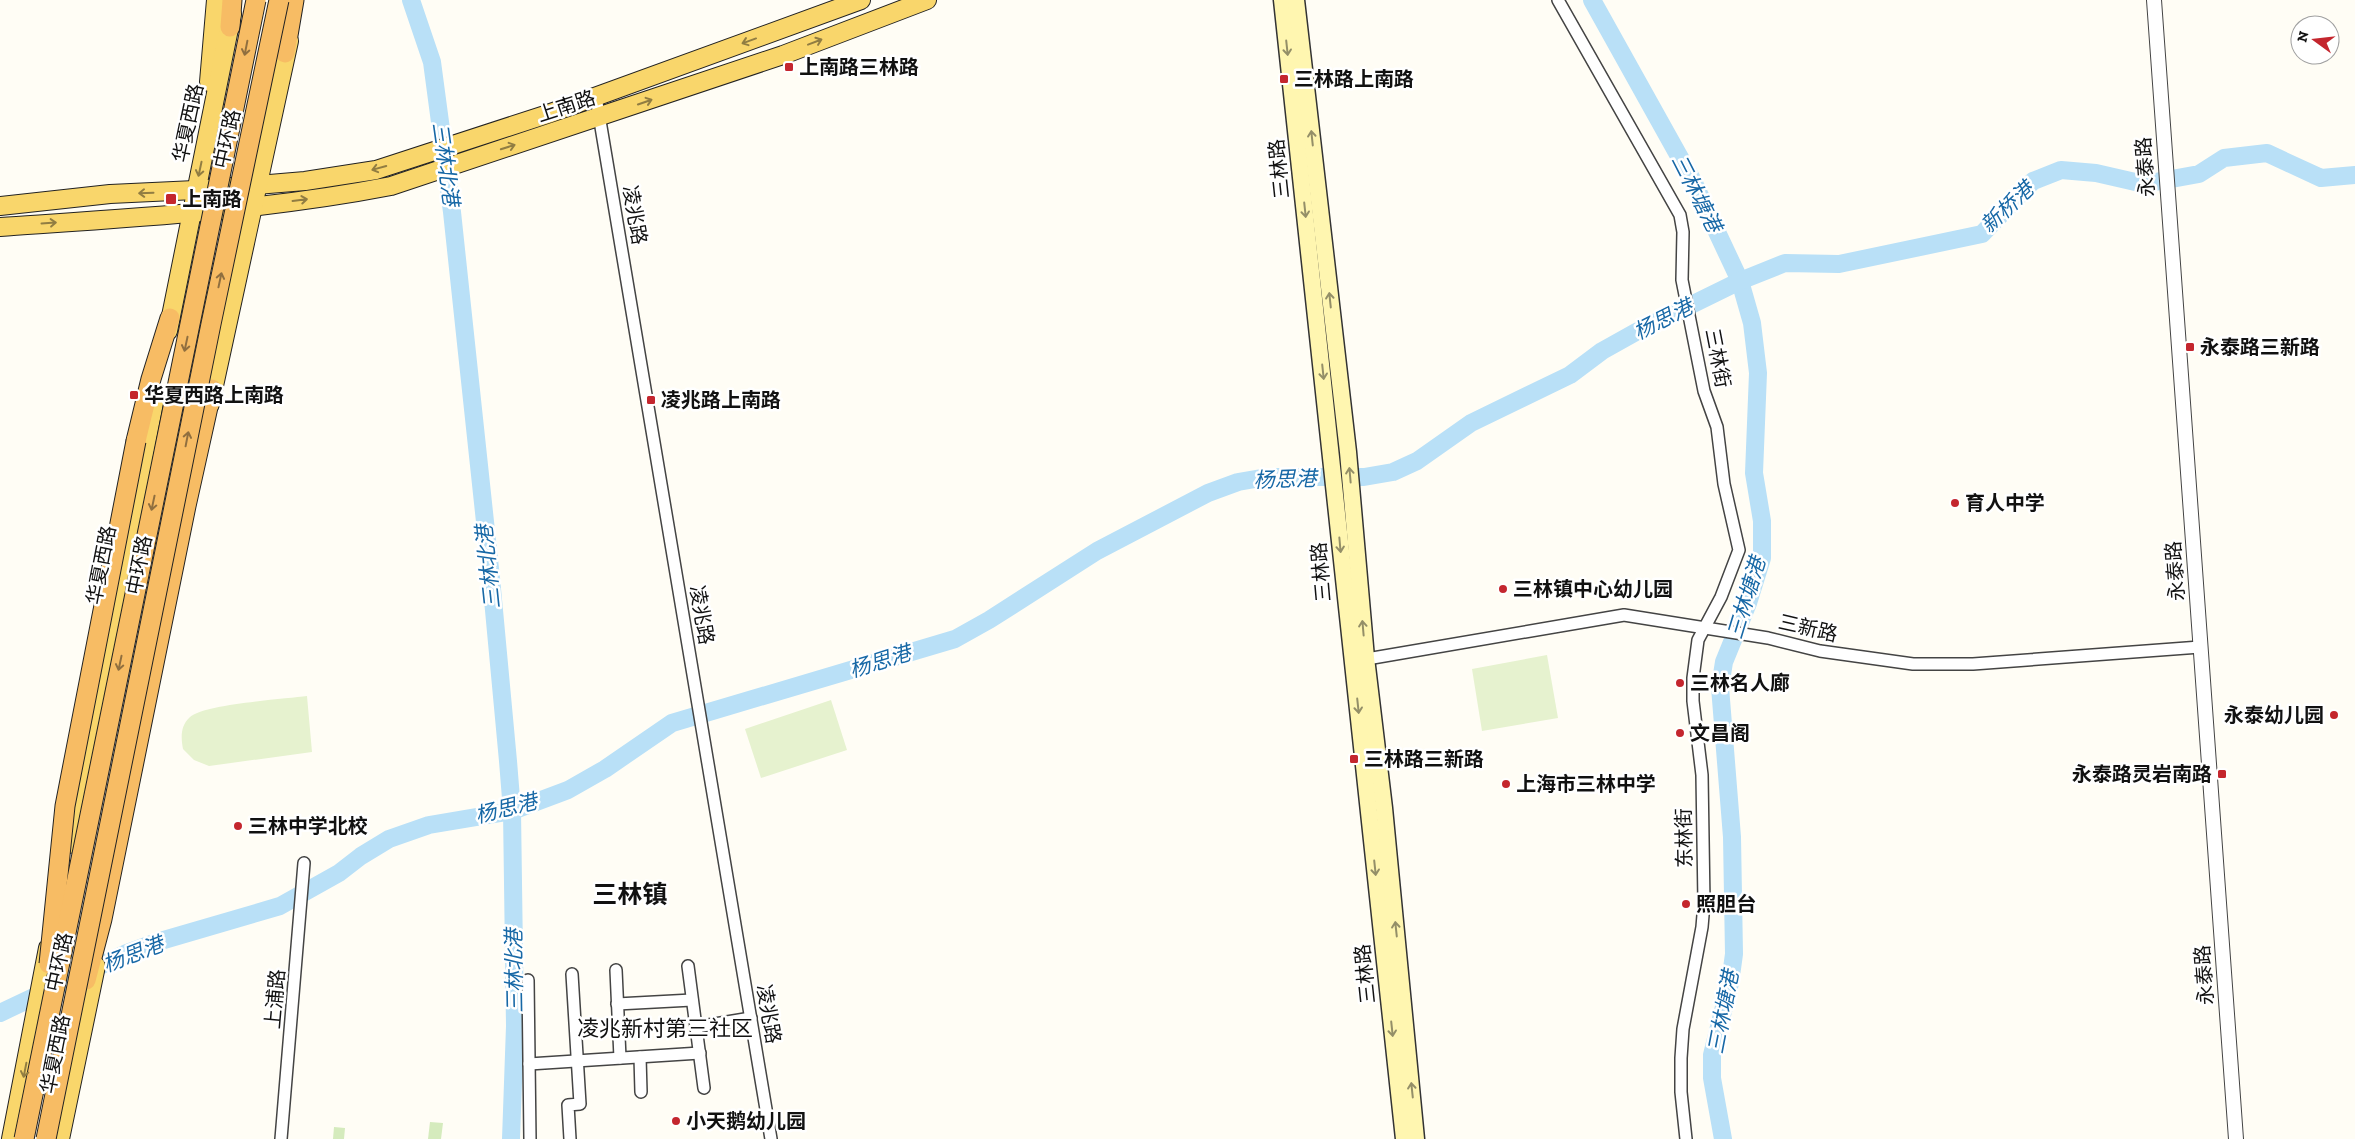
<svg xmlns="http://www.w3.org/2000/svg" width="2355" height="1139" viewBox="0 0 2355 1139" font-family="'Zilla Slab','Noto Sans SC',serif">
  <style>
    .green { fill: #d5ebbd }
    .pitch { fill: #e6f2cf }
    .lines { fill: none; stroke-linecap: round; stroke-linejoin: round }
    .river { stroke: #b9e0f7; stroke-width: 18 }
    .minor-casing { stroke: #444; stroke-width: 14 }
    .tertiary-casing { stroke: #444; stroke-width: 16 }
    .secondary-casing { stroke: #333; stroke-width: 19 }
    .primary-casing { stroke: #222; stroke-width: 20 }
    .trunk-casing { stroke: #222; stroke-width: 21 }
    .minor { stroke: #fff; stroke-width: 11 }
    .tertiary { stroke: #fff; stroke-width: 14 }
    .secondary { stroke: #fff6b0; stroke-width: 16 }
    .primary { stroke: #f9d66b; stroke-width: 18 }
    .trunk { stroke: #f7bc64; stroke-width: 19 }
    .trunk-bridge-casing { stroke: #222; stroke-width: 21; stroke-linecap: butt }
    .trunk-bridge { stroke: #f7bc64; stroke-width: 19 }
    .oneway { stroke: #917d42 }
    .oneway2 { stroke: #906f3f }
    .oneway3 { stroke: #948f68 }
    .poi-dot { fill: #c4262e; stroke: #fff; stroke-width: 2 }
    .labels { text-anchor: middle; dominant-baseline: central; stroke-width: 5; stroke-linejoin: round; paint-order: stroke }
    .poi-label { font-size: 20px; font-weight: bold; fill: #111; stroke: #fff; text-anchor: start }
    .street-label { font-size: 20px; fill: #111; stroke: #fff }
    .water-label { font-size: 21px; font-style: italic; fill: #1768a6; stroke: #fff }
    .quarter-label { font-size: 22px; fill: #111; stroke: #fff }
    .district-label { font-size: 25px; font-weight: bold; fill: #111; stroke: #fff }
  </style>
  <rect width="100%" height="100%" fill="#fffdf5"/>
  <g class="green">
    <path d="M430 1122 443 1123 441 1139H428Z"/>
    <path d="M334 1127 345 1128 344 1139H333Z"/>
  </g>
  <g class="pitch">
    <path d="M1547 655 1558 718 1482 731 1472 669Z"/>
    <path d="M307 696 312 752 209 766 194 760 183 749C181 738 180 726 190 717 204 704 285 699 307 696Z"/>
    <path d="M831 700 847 750 761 778 745 729Z"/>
  </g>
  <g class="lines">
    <g class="river">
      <path d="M411 0 432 62 452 212 491 578 508 761 512 811 515 1026 511 1139"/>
      <path d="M1592 0 1694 183 1740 281 1752 323 1758 373 1754 473 1762 521V558L1748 603 1724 662 1720 687 1732 837 1734 954 1730 983 1712 1055V1078L1723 1139"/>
      <path d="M0 1013 127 953 157 942 280 906 339 873 361 856 389 839 429 825 512 811 568 790 605 769 672 723 955 639 989 620 1097 551 1208 493 1238 482 1267 477H1364L1393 472 1417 461 1471 423 1570 375 1602 351 1636 332 1740 281 1785 263 1839 264 1982 234 2033 181 2061 170 2096 173 2144 184 2199 174 2224 158 2267 153 2321 178 2355 175"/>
    </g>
    <g class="minor-casing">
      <g id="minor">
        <path d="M1558 0 1680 215 1683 232 1682 280 1704 391 1717 427 1724 484 1739 550 1721 597 1698 640 1693 678V701L1702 775 1704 903 1702 927 1683 1029 1681 1058V1092L1686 1139"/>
        <path d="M596 97 771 1139"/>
        <path d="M1361 660 1624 615 1768 638 1820 651 1913 664H1973L2200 647"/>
        <path d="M688 966 704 1088"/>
        <path d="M616 970 620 1058"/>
        <path d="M528 980 530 1139"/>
        <path d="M617 1004 692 1000"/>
        <path d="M696 1027 751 1018"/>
        <path d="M640 1057 641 1092"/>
        <path d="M529 1064 700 1053"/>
        <path d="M281 1139 304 863"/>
        <path d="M570 1139 568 1105 580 1104 572 974"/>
      </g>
    </g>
    <g class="tertiary-casing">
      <path id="tertiary" d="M2154 0 2236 1139"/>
    </g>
    <g class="secondary-casing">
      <g id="secondary">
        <path d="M1282 0 1404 1139"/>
        <path d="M1296 0 1348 452 1366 658 1384 808 1416 1139"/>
      </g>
    </g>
    <g class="primary-casing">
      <g id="primary">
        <path d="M209 82 216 0"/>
        <path d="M0 206 110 194 195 190 305 181 376 170 548 114 861 0"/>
        <path d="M0 227C131 218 262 211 391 186L783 55 927 0"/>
        <path d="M168 331 232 14"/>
        <path d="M210 404 289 41"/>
        <path d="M69 844 155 398"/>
        <path d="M11 1139 48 948"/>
        <path d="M60 1139 96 966"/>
      </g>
    </g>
    <g class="trunk-casing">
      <g id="trunk">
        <path d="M230 27 232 0"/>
        <path d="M285 53 294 0"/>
        <path d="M136 441 151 379 170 318"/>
        <path d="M86 980 102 919 186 506 212 389"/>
      </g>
    </g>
    <use href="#minor" class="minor"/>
    <use href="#tertiary" class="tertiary"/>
    <use href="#secondary" class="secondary"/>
    <use href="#primary" class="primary"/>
    <use href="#trunk" class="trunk"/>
    <g class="trunk-bridge-casing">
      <g id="trunk-bridge">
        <path d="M49 964 65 806 136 441"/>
        <path d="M24 1139 256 0"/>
        <path d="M46 1139 211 324 279 0"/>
      </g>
    </g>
    <use href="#trunk-bridge" class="trunk-bridge"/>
  </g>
  <defs><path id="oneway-shaft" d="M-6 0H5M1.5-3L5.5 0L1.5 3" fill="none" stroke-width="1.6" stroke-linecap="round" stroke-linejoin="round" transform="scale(1.25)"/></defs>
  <g class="oneway">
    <use href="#oneway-shaft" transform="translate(749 41) rotate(160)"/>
    <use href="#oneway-shaft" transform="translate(815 42) rotate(-21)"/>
    <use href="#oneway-shaft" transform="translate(645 102) rotate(-19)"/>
    <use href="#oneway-shaft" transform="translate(508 147) rotate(-18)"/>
    <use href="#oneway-shaft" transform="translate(379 168) rotate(165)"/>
    <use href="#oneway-shaft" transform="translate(200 169) rotate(102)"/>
    <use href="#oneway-shaft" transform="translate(146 193) rotate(178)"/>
    <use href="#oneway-shaft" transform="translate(300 200) rotate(-7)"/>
    <use href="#oneway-shaft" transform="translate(49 223) rotate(-4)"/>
    <use href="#oneway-shaft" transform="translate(25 1070) rotate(101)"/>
  </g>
  <g class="oneway2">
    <use href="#oneway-shaft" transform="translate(246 48) rotate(101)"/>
    <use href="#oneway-shaft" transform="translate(220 280) rotate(-78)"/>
    <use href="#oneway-shaft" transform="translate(186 344) rotate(102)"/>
    <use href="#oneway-shaft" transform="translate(187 439) rotate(-79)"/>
    <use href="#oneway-shaft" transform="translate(153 503) rotate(102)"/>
    <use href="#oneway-shaft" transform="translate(120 663) rotate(102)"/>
  </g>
  <g class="oneway3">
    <use href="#oneway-shaft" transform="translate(1287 48) rotate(84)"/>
    <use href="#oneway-shaft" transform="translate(1312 138) rotate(-96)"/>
    <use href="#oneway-shaft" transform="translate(1305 210) rotate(84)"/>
    <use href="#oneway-shaft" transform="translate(1330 300) rotate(-96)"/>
    <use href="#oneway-shaft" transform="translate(1323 372) rotate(84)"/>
    <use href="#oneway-shaft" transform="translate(1350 475) rotate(-95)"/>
    <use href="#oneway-shaft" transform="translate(1340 545) rotate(85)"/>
    <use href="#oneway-shaft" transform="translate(1363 628) rotate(-95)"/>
    <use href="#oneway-shaft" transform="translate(1358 706) rotate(84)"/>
    <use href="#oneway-shaft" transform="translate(1375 868) rotate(84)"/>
    <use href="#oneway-shaft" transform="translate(1396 929) rotate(-96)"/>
    <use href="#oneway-shaft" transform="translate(1392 1029) rotate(84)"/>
    <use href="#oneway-shaft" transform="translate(1412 1090) rotate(-96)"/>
  </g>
  <g class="poi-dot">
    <rect x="784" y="62" width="10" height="10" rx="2.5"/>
    <rect x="1279" y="74" width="10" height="10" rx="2.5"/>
    <rect x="165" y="193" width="12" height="12" rx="2.5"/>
    <rect x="2185" y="342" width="10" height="10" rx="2.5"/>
    <rect x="129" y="390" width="10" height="10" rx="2.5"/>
    <rect x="646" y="395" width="10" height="10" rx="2.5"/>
    <circle cx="1955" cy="503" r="5"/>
    <circle cx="1503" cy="589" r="5"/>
    <circle cx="1680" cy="683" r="5"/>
    <circle cx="2334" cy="715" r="5"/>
    <circle cx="1680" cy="733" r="5"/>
    <rect x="1349" y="754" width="10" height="10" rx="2.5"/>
    <rect x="2217" y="769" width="10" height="10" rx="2.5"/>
    <circle cx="1506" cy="784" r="5"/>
    <circle cx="238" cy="826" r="5"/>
    <circle cx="1686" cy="904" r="5"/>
    <circle cx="676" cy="1121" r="5"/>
  </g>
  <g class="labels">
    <g class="poi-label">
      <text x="799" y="67">上南路三林路</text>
      <text x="1294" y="79">三林路上南路</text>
      <text x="182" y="199">上南路</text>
      <text x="2200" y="347">永泰路三新路</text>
      <text x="144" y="395">华夏西路上南路</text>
      <text x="661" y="400">凌兆路上南路</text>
      <text x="1965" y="503">育人中学</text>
      <text x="1513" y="589">三林镇中心幼儿园</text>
      <text x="1690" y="683">三林名人廊</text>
      <text x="2324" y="715" text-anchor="end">永泰幼儿园</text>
      <text x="1690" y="733">文昌阁</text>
      <text x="1364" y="759">三林路三新路</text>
      <text x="2212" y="774" text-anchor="end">永泰路灵岩南路</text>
      <text x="1516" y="784">上海市三林中学</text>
      <text x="248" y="826">三林中学北校</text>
      <text x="1696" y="904">照胆台</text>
      <text x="686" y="1121">小天鹅幼儿园</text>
    </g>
    <g class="street-label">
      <text transform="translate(566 106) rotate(-18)">上南路</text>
      <text transform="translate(188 123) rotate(-78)">华夏西路</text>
      <text transform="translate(227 139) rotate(-78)">中环路</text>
      <text transform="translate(2145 167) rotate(-94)">永泰路</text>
      <text transform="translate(1279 169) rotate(-96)">三林路</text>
      <text transform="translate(635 215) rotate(80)">凌兆路</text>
      <text transform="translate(1718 358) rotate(79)">三林街</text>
      <text transform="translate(101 565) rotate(-79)">华夏西路</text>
      <text transform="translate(139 565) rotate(-79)">中环路</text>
      <text transform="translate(2175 571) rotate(-94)">永泰路</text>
      <text transform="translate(1321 572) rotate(-95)">三林路</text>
      <text transform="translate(702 615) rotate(80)">凌兆路</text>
      <text transform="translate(1808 628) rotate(13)">三新路</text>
      <text transform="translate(1684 838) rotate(-91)">东林街</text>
      <text transform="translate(59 962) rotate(-78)">中环路</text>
      <text transform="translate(1365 974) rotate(-96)">三林路</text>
      <text transform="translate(2204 975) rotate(-94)">永泰路</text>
      <text transform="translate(275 999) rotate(-85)">上浦路</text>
      <text transform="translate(769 1014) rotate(80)">凌兆路</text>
      <text transform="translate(55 1054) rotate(-79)">华夏西路</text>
    </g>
    <g class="water-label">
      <text transform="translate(446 164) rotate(82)">三林北港</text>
      <text transform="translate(1697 193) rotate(63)">三林塘港</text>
      <text transform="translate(2007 207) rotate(-43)">新桥港</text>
      <text transform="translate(1663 319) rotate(-27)">杨思港</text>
      <text transform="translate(1285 479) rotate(-2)">杨思港</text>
      <text transform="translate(488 567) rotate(-96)">三林北港</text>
      <text transform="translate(1746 598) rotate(-73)">三林塘港</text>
      <text transform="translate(880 661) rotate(-17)">杨思港</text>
      <text transform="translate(506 808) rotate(-14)">杨思港</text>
      <text transform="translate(133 954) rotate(-21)">杨思港</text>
      <text transform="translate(514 971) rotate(-91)">三林北港</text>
      <text transform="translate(1723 1012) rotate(-79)">三林塘港</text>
    </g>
    <g class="quarter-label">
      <text x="665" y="1028">凌兆新村第三社区</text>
    </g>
    <g class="district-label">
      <text x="630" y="894">三林镇</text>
    </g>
  </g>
  <g transform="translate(2315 40) rotate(285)"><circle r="24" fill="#ffffff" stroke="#a0a0a0"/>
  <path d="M0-4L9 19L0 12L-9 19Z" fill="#c4262e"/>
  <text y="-8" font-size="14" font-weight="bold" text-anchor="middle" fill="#111111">N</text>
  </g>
</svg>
